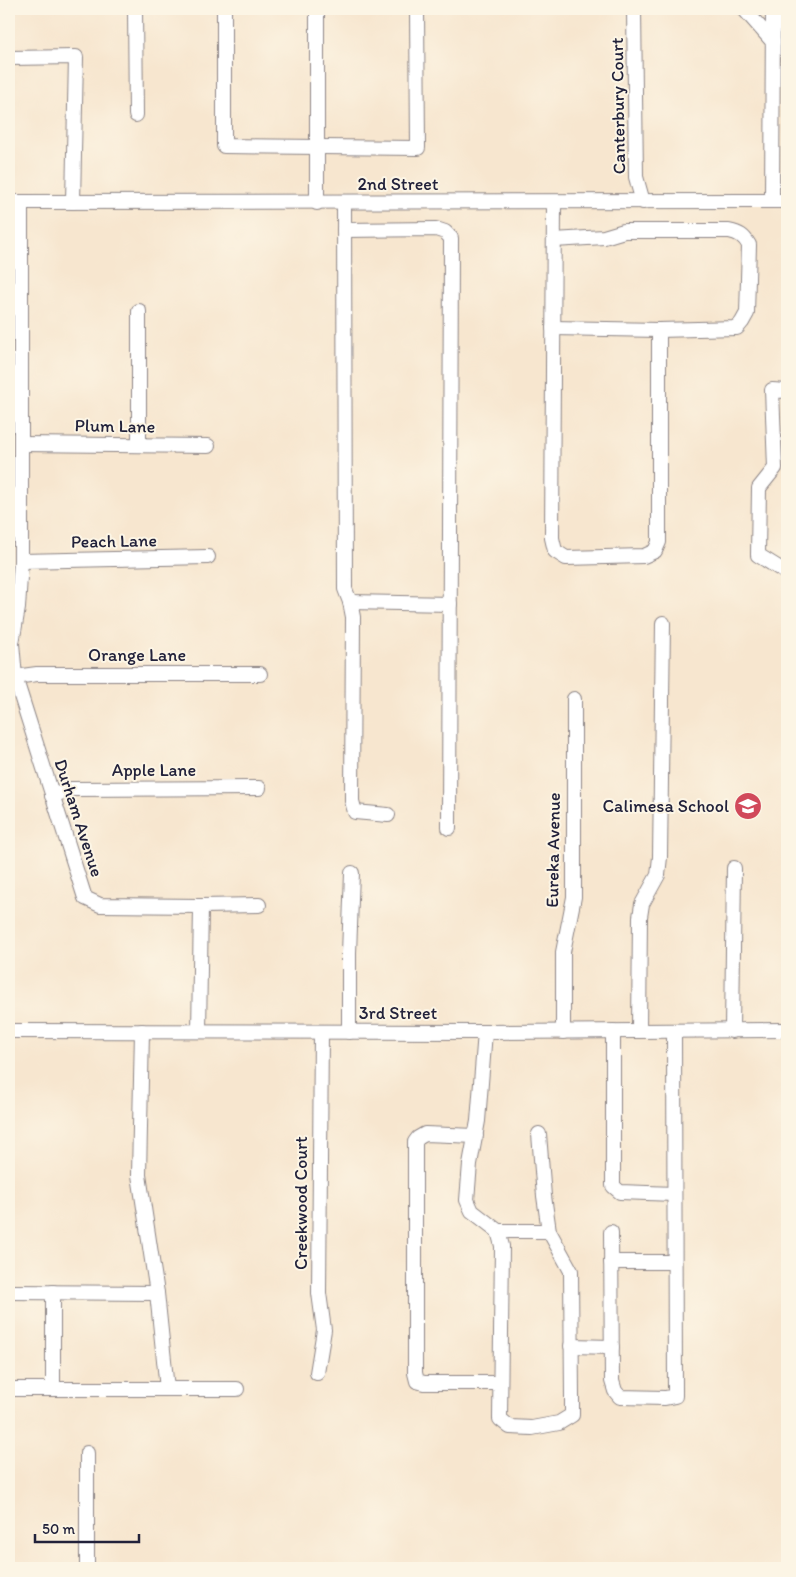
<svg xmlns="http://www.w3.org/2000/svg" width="796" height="1577" viewBox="0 0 796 1577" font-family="Itim,sans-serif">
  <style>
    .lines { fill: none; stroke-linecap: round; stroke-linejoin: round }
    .minor-casing { stroke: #8c8485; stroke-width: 16 }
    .minor { stroke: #fff; stroke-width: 14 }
    .labels { text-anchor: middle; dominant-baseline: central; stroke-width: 4; stroke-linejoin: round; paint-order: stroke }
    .street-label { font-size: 18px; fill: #22223b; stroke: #fcf5e5 }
    .poi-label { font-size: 18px; fill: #22223b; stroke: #fcf5e5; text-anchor: end }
  </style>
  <rect width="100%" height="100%" fill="#fcf5e5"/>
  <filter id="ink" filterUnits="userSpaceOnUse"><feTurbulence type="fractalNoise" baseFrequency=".02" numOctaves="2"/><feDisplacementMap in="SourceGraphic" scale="10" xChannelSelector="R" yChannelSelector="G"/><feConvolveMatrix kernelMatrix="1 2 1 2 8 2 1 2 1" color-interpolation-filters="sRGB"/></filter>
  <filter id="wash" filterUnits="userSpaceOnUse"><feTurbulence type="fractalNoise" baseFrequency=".0096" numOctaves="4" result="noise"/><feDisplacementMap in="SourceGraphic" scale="20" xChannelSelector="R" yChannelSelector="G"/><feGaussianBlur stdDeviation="1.12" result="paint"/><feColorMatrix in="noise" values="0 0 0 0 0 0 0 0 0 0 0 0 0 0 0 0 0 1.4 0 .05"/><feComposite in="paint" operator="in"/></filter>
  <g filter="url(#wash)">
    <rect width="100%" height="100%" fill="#f7e6cf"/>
  </g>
  <g filter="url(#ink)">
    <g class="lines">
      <g class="minor-casing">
        <g id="minor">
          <path d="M135 9 136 115"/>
          <path d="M224 9V146L418 148 417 9"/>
          <path d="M317 9V203"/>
          <path d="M634 9 636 177 643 202"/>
          <path d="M744 9 773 42"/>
          <path d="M9 58 76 57 73 202"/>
          <path d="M772 201 773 9"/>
          <path d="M9 202 787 201"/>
          <path d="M554 202 552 538 555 551 566 558 644 556 655 551 659 542V330"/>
          <path d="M344 203 345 589 350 602 353 617 352 801 355 812 388 815"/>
          <path d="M344 230 436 229 445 232 451 238 449 828"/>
          <path d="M139 311V445"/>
          <path d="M553 328 659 330 737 328 742 322 747 313 749 245C744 236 739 233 729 231H624L604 237 554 240"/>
          <path d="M787 391 772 390 775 468 759 488 758 555 787 573"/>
          <path d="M21 444 208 446"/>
          <path d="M21 561 208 557"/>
          <path d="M350 602 450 604"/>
          <path d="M9 639 12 643 15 677 85 898 100 905 201 906 259 905"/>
          <path d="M12 643 18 608 21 561V202"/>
          <path d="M15 677 37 674H260"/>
          <path d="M52 796 71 789 259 788"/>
          <path d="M9 1031 485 1032 787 1030"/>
          <path d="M142 1031 139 1175 157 1293 167 1389"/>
          <path d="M199 1031 201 906"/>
          <path d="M613 1031V1186L620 1192 674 1194"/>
          <path d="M639 1031 640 917 642 904 658 875 660 857 663 623"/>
          <path d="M732 1031 734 868"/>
          <path d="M349 1032V953L352 873"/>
          <path d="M485 1032 478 1121 470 1164 467 1200 472 1211 498 1231 502 1246 500 1419 510 1427 532 1428 559 1423 572 1415V1398L571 1271 549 1231 544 1196 539 1134"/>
          <path d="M563 1032V952L574 897V699"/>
          <path d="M476 1136 425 1134 418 1138 415 1142V1373L417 1381 424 1383H500"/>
          <path d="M498 1231H549"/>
          <path d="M611 1232 612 1381 615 1391 620 1397 665 1398 675 1396 674 1031"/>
          <path d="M611 1262H674"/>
          <path d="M9 1292 157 1293"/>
          <path d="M53 1292V1389"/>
          <path d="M571 1346 612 1347"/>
          <path d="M317 1373 324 1330 319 1293 321 1032"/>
          <path d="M9 1389H237"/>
          <path d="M87 1453V1568"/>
        </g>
      </g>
      <use href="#minor" class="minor"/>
    </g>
  </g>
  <defs>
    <g id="school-disc" transform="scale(1.4375)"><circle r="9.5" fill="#d1495b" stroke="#fcf5e5"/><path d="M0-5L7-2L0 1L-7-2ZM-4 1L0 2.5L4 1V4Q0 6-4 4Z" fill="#fff"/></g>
  </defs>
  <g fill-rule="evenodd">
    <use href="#school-disc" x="748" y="806"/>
  </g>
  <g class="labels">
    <g class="street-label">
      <text transform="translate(618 106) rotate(-91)">Canterbury Court</text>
      <text x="398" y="184">2nd Street</text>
      <text transform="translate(115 426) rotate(1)">Plum Lane</text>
      <text transform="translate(114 541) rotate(-1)">Peach Lane</text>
      <text x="137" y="655">Orange Lane</text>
      <text x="154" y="770">Apple Lane</text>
      <text transform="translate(79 818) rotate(72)">Durham Avenue</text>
      <text transform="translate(553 850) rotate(-89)">Eureka Avenue</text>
      <text x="398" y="1013">3rd Street</text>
      <text transform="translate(301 1203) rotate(-90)">Creekwood Court</text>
    </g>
    <g class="poi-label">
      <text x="729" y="806">Calimesa School</text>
    </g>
  </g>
  <rect width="796" height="1577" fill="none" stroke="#fcf5e5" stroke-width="30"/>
  <path d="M35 1534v8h104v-8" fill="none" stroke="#22223b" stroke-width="2.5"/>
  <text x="42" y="1534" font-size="15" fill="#22223b" stroke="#fcf5e5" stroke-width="4" paint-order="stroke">50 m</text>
</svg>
